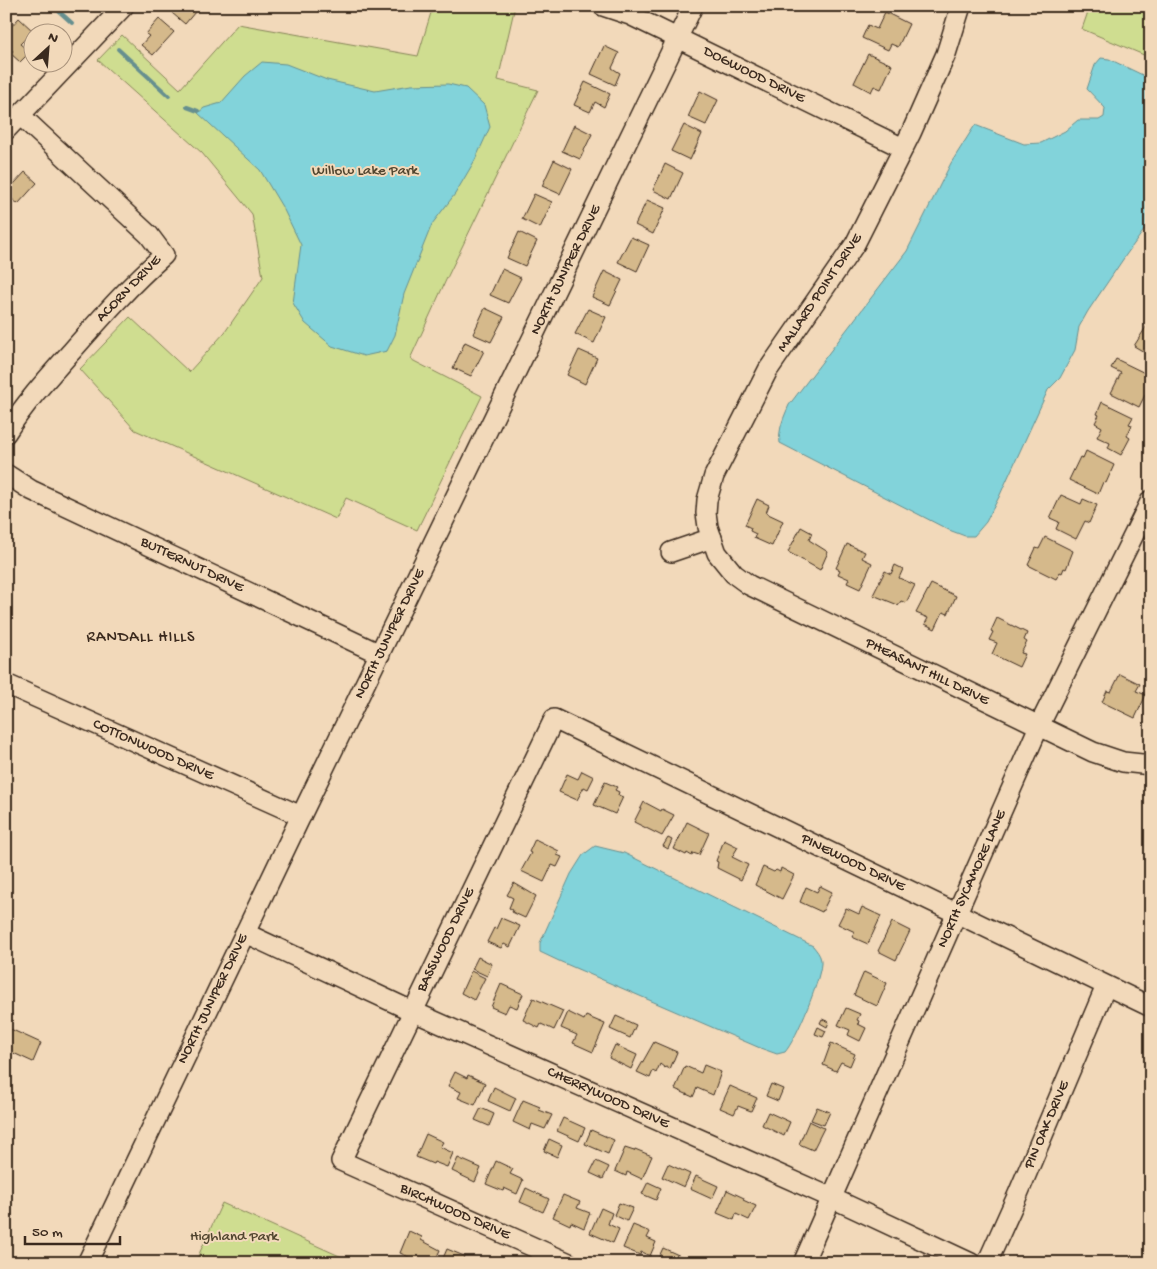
<svg xmlns="http://www.w3.org/2000/svg" width="1157" height="1269" viewBox="0 0 1157 1269" font-family="'Gochi Hand',sans-serif">
  <style>
    .green { fill: #cfdd90; stroke: #858457 }
    .water { fill: #82d3da; stroke: #668f8f }
    .lines { fill: none; stroke-linecap: round; stroke-linejoin: round }
    .stream { stroke: #668f8f; stroke-width: 4 }
    .building { fill: #d5b98b; stroke: #3b2a1e }
    .minor-casing { stroke: #3b2a1e; stroke-width: 22 }
    .minor { stroke: #f2d9ba; stroke-width: 19 }
    .labels { text-anchor: middle; dominant-baseline: central; stroke-width: 4; stroke-linejoin: round; paint-order: stroke }
    .street-label { font-size: 15px; fill: #3b2a1e; stroke: #f2d9ba }
    .park-label { font-size: 15px; fill: #51452f; stroke: #f2d9ba }
    .neighbourhood-label { font-size: 16px; letter-spacing: 1px; fill: #3b2a1e; stroke: #f2d9ba }
  </style>
  <rect width="100%" height="100%" fill="#f2d9ba"/>
  <filter id="ink" filterUnits="userSpaceOnUse"><feTurbulence type="fractalNoise" baseFrequency=".02" numOctaves="2"/><feDisplacementMap in="SourceGraphic" scale="10" xChannelSelector="R" yChannelSelector="G"/><feConvolveMatrix kernelMatrix="1 2 1 2 8 2 1 2 1" color-interpolation-filters="sRGB"/></filter>
  <g filter="url(#ink)">
    <g class="green">
      <path d="M433 6H515L498 80 538 90 446 280 410 359 482 396 417 530 346 498 336 519 135 430 80 369 130 317 189 372 225 332 263 277 252 214 202 153 98 60 122 35 180 89 238 24 418 56Z"/>
      <path d="M1090 6H1151V58L1082 29Z"/>
      <path d="M222 1203 355 1263H195Z"/>
    </g>
    <g class="water">
      <path d="M1101 58 1109 59 1151 79 1150 222 1126 255 1088 311 1079 327 1075 350 1060 378 1048 390 999 497 986 522 974 536H965L949 530 780 443C778 429 784 417 789 405L907 251 951 163 975 125 1024 144 1041 143 1065 131 1078 120H1099L1104 117 1105 108 1087 89 1095 65Z"/>
      <path d="M262 62 286 64 327 80 375 91 411 85 448 84 466 88 484 105 490 127 475 160 455 194 432 224 404 294 395 335 387 351 364 356 332 346 305 323 293 303 301 245 284 210 260 170 198 113 204 108 221 103 245 76Z"/>
      <path d="M595 846 624 853 813 946C816 950 820 954 821 960 823 975 796 1040 785 1052L777 1054 760 1048 559 961 540 952V943L571 874 583 855Z"/>
    </g>
    <g class="lines">
      <g class="stream">
        <path d="M53 6 72 23"/>
        <path d="M118 49 169 96"/>
        <path d="M187 107 198 111"/>
      </g>
    </g>
    <g class="building">
      <path d="M178 6H200L185 24 172 13Z"/>
      <path d="M885 12 909 24 898 47 891 44 888 50 862 38 868 25 877 29Z"/>
      <path d="M19 18 33 31 20 44 30 52 20 62 10 53 13 51 6 45V32Z"/>
      <path d="M159 19 174 32 153 55 141 45 149 36 146 34Z"/>
      <path d="M604 46 619 53 612 68 620 73 615 85 591 74Z"/>
      <path d="M868 54 892 65 881 89 874 86 871 92 854 83Z"/>
      <path d="M585 82 610 94 604 107 595 102 590 112 574 105Z"/>
      <path d="M700 91 718 100 706 125 688 117Z"/>
      <path d="M574 125 592 134 580 159 562 151Z"/>
      <path d="M684 125 702 134 690 160 671 151Z"/>
      <path d="M554 160 572 169 560 194 542 186Z"/>
      <path d="M665 164 683 173 671 199 653 190Z"/>
      <path d="M25 172 37 183 18 204 6 194V187L11 181 14 184Z"/>
      <path d="M534 194 552 202 540 228 522 219Z"/>
      <path d="M647 200 665 208 653 234 635 225Z"/>
      <path d="M519 232 537 241 525 266 507 258Z"/>
      <path d="M631 237 649 245 637 271 618 262Z"/>
      <path d="M502 269 521 278 508 303 490 295Z"/>
      <path d="M604 271 622 280 610 305 592 297Z"/>
      <path d="M485 308 504 317 491 342 473 334Z"/>
      <path d="M588 309 606 317 594 343 575 334Z"/>
      <path d="M1148 324 1151 326V356L1134 346Z"/>
      <path d="M465 342 484 351 471 376 453 368Z"/>
      <path d="M579 350 597 358 585 384 567 375Z"/>
      <path d="M1116 359 1151 376V394L1149 397 1145 395 1139 407 1111 393 1121 373 1111 368Z"/>
      <path d="M1102 402 1133 417 1129 424 1132 425 1127 436 1130 438 1121 455 1108 448 1110 443 1097 437 1102 427 1095 423 1099 415 1097 414Z"/>
      <path d="M1086 451 1114 465 1106 483 1103 482 1098 494 1069 480 1080 457 1083 458Z"/>
      <path d="M1061 495 1081 504 1083 499 1097 505 1089 523 1085 521 1076 539 1056 529 1059 522 1050 518Z"/>
      <path d="M757 499 769 505 766 513 783 521 772 546 754 538 756 534 750 531 751 528 745 525Z"/>
      <path d="M801 527 812 533 809 540 828 552 820 570 788 552Z"/>
      <path d="M1045 537 1073 551 1066 569 1064 568 1062 573 1060 572 1056 579 1028 565 1036 548 1039 549Z"/>
      <path d="M847 544 865 552 862 558 872 563 860 589 847 583 849 579 838 574 840 570 836 568Z"/>
      <path d="M895 565 903 569 899 578 915 585 906 603 901 601 898 605 873 595 885 571 891 574Z"/>
      <path d="M931 584 956 596 948 614 943 612 935 629 925 624 928 618 916 613Z"/>
      <path d="M997 618 1027 633 1024 640 1027 642 1021 653 1025 654 1019 667 992 654 997 643 989 640 993 632 991 631Z"/>
      <path d="M1120 674 1140 684 1136 691 1146 695 1135 718 1102 702 1107 691 1111 692Z"/>
      <path d="M582 771 594 777 588 789 584 787 577 800 559 792 567 774 578 779Z"/>
      <path d="M605 782 617 787 615 790 619 792 618 795 623 797 615 814 594 805Z"/>
      <path d="M644 802 661 811 662 809 674 815 662 836 634 822Z"/>
      <path d="M687 822 709 833 699 855 693 853 692 856 687 853 686 855 674 849Z"/>
      <path d="M668 838 672 840 668 849 663 846Z"/>
      <path d="M535 839 559 851 557 855 562 857 557 867 552 865 544 882 521 871 531 853 529 852Z"/>
      <path d="M724 840 738 847 732 857 748 865 741 880 717 868 718 862 716 861Z"/>
      <path d="M763 867 774 872 776 870 780 872 781 868 794 875 782 899 755 885Z"/>
      <path d="M514 883 536 896 525 918 512 912 513 910 509 908 513 898 507 895Z"/>
      <path d="M820 886 832 892 822 912 800 902 806 887 817 892Z"/>
      <path d="M862 907 881 916 868 944 852 937 855 932 838 924 846 908 859 914Z"/>
      <path d="M501 918 520 926 510 947 504 944 501 948 487 942 494 928 496 929Z"/>
      <path d="M892 922 910 931 896 960 878 951Z"/>
      <path d="M478 957 492 964 487 976 472 969Z"/>
      <path d="M471 971 485 978 474 1000 461 993Z"/>
      <path d="M864 972 887 983 877 1006 854 995Z"/>
      <path d="M501 984 523 994 517 1008 509 1005 505 1013 491 1007Z"/>
      <path d="M533 998 563 1011 554 1030 541 1024 539 1028 523 1020Z"/>
      <path d="M846 1008 860 1014 857 1020 859 1021 858 1024 866 1028 860 1041 848 1035 850 1030 838 1025Z"/>
      <path d="M568 1012 584 1020 586 1016 605 1024 593 1052 573 1043 577 1035 561 1028Z"/>
      <path d="M616 1016 636 1025 630 1038 610 1029Z"/>
      <path d="M822 1019 829 1022 827 1027 820 1023Z"/>
      <path d="M6 1027 41 1043 33 1062 9 1051 6 1056Z"/>
      <path d="M818 1027 826 1031 823 1037 815 1034Z"/>
      <path d="M654 1042 677 1052 670 1069 666 1067 665 1068 660 1064 656 1073 653 1071 650 1078 637 1072Z"/>
      <path d="M831 1043 855 1054 850 1066 841 1062 836 1071 823 1065Z"/>
      <path d="M615 1045 637 1055 631 1069 609 1058Z"/>
      <path d="M704 1065 721 1072 713 1095 697 1088 693 1097 675 1089 685 1066 701 1073Z"/>
      <path d="M455 1072 467 1078 468 1075 485 1083 475 1105 458 1098 461 1092 448 1086Z"/>
      <path d="M771 1084 783 1089 778 1101 766 1096Z"/>
      <path d="M730 1086 757 1098 751 1111 738 1106 734 1114 720 1108Z"/>
      <path d="M494 1087 516 1098 510 1111 488 1101Z"/>
      <path d="M523 1100 540 1107 539 1110 552 1115 545 1129 532 1124 530 1130 513 1122Z"/>
      <path d="M817 1107 830 1112 824 1125 811 1120Z"/>
      <path d="M481 1108 494 1114 489 1126 475 1120Z"/>
      <path d="M768 1112 790 1122 784 1136 762 1125Z"/>
      <path d="M563 1118 585 1128 579 1141 557 1131Z"/>
      <path d="M809 1121 824 1128 813 1150 799 1144Z"/>
      <path d="M591 1130 614 1140 608 1154 585 1144Z"/>
      <path d="M426 1134 443 1142 440 1147 453 1153 447 1167 434 1162 433 1164 416 1157Z"/>
      <path d="M549 1139 562 1145 557 1157 544 1151Z"/>
      <path d="M625 1148 634 1151 635 1149 652 1156 642 1179 627 1172 626 1176 615 1171Z"/>
      <path d="M458 1158 481 1168 475 1182 452 1171Z"/>
      <path d="M496 1161 513 1169 510 1174 523 1180 517 1194 504 1188 503 1191 486 1184Z"/>
      <path d="M596 1161 609 1167 603 1179 590 1173Z"/>
      <path d="M668 1164 690 1174 684 1187 662 1177Z"/>
      <path d="M696 1176 718 1186 712 1199 690 1189Z"/>
      <path d="M648 1182 661 1188 656 1200 642 1194Z"/>
      <path d="M526 1188 549 1199 543 1212 520 1202Z"/>
      <path d="M727 1190 744 1198 743 1200 756 1206 749 1220 736 1214 734 1220 717 1213Z"/>
      <path d="M563 1195 580 1202 577 1208 590 1213 584 1228 571 1222 570 1225 553 1217Z"/>
      <path d="M619 1203 633 1208 627 1221 614 1215Z"/>
      <path d="M601 1208 612 1213 608 1224 619 1229 613 1243 590 1233Z"/>
      <path d="M633 1225 650 1232 647 1238 656 1242 650 1256 641 1252 640 1255 623 1248Z"/>
      <path d="M409 1231 422 1237 421 1240 440 1250 434 1263H422L400 1253Z"/>
      <path d="M663 1248 685 1258 683 1263 657 1261Z"/>
      <path d="M447 1249 464 1256 463 1259 471 1263H441Z"/>
    </g>
    <g class="lines">
      <g class="minor-casing">
        <g id="minor">
          <path d="M603 6 630 15 903 148"/>
          <path d="M961 6 946 54 911 133 855 244 768 370 714 476 707 500 706 513 708 527 717 553 734 574 749 585 1093 752 1123 762 1151 765"/>
          <path d="M6 130 124 6"/>
          <path d="M6 433C25 403 48 378 71 352 101 318 130 285 164 255L149 235 20 115"/>
          <path d="M6 474 31 490 380 654"/>
          <path d="M671 552 712 538"/>
          <path d="M6 684 301 816"/>
          <path d="M245 933 412 1011 832 1198 971 1263"/>
          <path d="M87 1263 301 816 693 6"/>
          <path d="M569 1263 341 1161 554 719 1151 1007"/>
          <path d="M803 1263 1039 726 1151 500"/>
          <path d="M987 1263 1018 1194 1106 986"/>
        </g>
      </g>
      <use href="#minor" class="minor"/>
    </g>
  </g>
  <g class="labels">
    <g class="street-label">
      <text transform="translate(754 75) rotate(26)">DOGWOOD DRIVE</text>
      <text transform="translate(566 270) rotate(-64)">NORTH JUNIPER DRIVE</text>
      <text transform="translate(129 289) rotate(-46)">ACORN DRIVE</text>
      <text transform="translate(820 293) rotate(-56)">MALLARD POINT DRIVE</text>
      <text transform="translate(192 565) rotate(25)">BUTTERNUT DRIVE</text>
      <text transform="translate(390 634) rotate(-64)">NORTH JUNIPER DRIVE</text>
      <text transform="translate(927 672) rotate(26)">PHEASANT HILL DRIVE</text>
      <text transform="translate(153 750) rotate(24)">COTTONWOOD DRIVE</text>
      <text transform="translate(853 863) rotate(26)">PINEWOOD DRIVE</text>
      <text transform="translate(972 879) rotate(-66)">NORTH SYCAMORE LANE</text>
      <text transform="translate(446 940) rotate(-64)">BASSWOOD DRIVE</text>
      <text transform="translate(213 999) rotate(-64)">NORTH JUNIPER DRIVE</text>
      <text transform="translate(608 1098) rotate(24)">CHERRYWOOD DRIVE</text>
      <text transform="translate(1047 1125) rotate(-67)">PIN OAK DRIVE</text>
      <text transform="translate(455 1212) rotate(24)">BIRCHWOOD DRIVE</text>
    </g>
    <g class="park-label">
      <text x="365" y="171">Willow Lake Park</text>
      <text x="234" y="1237">Highland Park</text>
    </g>
    <g class="neighbourhood-label">
      <text x="141" y="638">RANDALL HILLS</text>
    </g>
  </g>
  <rect width="1157" height="1269" fill="none" stroke="#f2d9ba" stroke-width="25"/>
  <rect x="12" y="12" width="1132" height="1244" fill="none" stroke="#3b2a1e" stroke-width="2" filter="url(#ink)"/>
  <g transform="translate(48 48) rotate(26)"><circle r="24" fill="#f2d9ba" stroke="#a9937c"/>
  <path d="M0-4L9 19L0 12L-9 19Z" fill="#3b2a1e"/>
  <text y="-8" font-size="14" font-weight="bold" text-anchor="middle" fill="#3b2a1e">N</text>
  </g>
  <path d="M25 1236v8h95v-8" fill="none" stroke="#3b2a1e" stroke-width="2.5"/>
  <text x="32" y="1236" font-size="15" fill="#3b2a1e" stroke="#f2d9ba" stroke-width="4" paint-order="stroke">50 m</text>
</svg>
